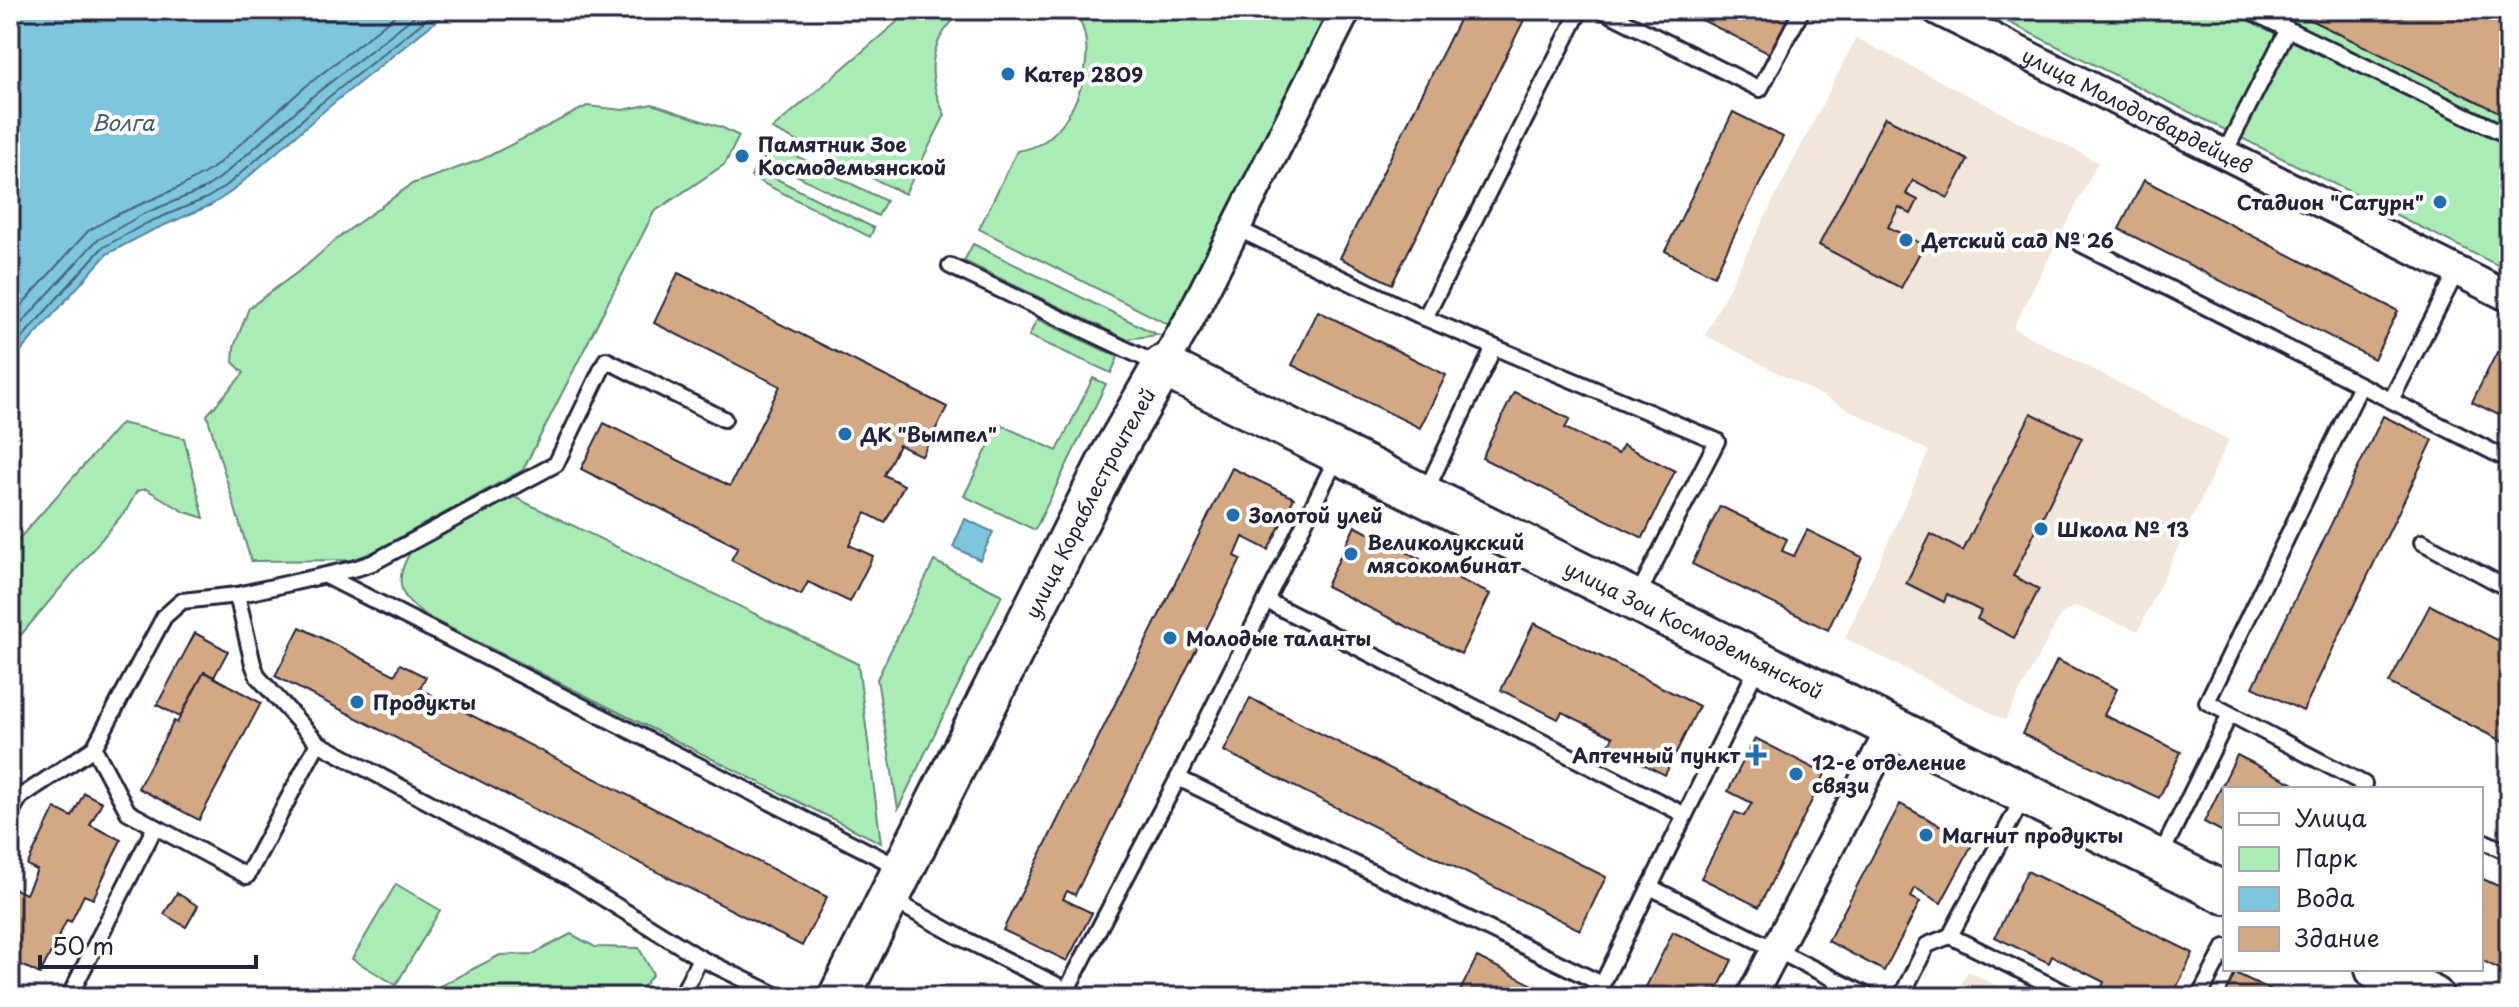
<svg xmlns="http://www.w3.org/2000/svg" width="2519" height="1007" viewBox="0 0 2519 1007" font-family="'Playpen Sans',sans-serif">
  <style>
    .built { fill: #f2e5da }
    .green { fill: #aaecb6; stroke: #668778; stroke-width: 2 }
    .water { fill: #7ec6de; stroke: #59849d; stroke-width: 2 }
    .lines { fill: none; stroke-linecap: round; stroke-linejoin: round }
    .shore { stroke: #47647c; stroke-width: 2 }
    .building { fill: #d3a985; stroke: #22223b; stroke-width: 2 }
    .lane-casing { stroke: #22223b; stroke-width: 20 }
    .street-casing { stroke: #22223b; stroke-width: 34 }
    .secondary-casing { stroke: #22223b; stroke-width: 46 }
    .lane { stroke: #fff; stroke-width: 14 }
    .street { stroke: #fff; stroke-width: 28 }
    .secondary { stroke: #fff; stroke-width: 40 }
    .poi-dot { fill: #1f6fb2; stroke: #fff; stroke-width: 3 }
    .labels { text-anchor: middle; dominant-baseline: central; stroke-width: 8; stroke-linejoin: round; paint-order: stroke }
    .poi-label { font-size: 20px; font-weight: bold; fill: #22223b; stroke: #fff; text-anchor: start }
    .street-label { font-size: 20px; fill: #22223b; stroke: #fff }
    .water-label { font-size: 22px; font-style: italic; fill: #425b74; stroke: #fff }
  </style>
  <rect width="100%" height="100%" fill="#fff"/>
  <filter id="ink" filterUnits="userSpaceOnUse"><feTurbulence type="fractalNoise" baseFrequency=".0125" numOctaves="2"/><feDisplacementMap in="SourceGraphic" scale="16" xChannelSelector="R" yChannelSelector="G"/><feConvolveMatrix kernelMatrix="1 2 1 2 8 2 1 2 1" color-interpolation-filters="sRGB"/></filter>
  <g filter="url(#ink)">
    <g class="built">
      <path d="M1856 38 2098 162 2013 328 2229 440 2138 631 2076 606 2061 614 2005 720 1845 638 1929 451 1705 335Z"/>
      <path d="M1968 971 2019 997H1954Z"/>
    </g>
    <g class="green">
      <path d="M911 10H965C927 39 925 75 945 115L905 194 772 129Z"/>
      <path d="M1073 10H1331L1173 327 979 229 1017 151C1027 149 1037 147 1046 140 1080 116 1102 44 1073 10Z"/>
      <path d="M1984 10H2509V271Z"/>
      <path d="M652 104 723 128 739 136 725 164 654 212 523 470 373 552 352 560 251 561 207 415 244 373 233 362 234 347 249 308 306 266 339 237 412 184 483 159 587 106 623 110Z"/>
      <path d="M766 141 886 201 878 216 760 157Z"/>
      <path d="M755 168 874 228 870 237 751 177Z"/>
      <path d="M973 244 1158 335 1126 339 964 261Z"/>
      <path d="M1037 319 1118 357 1111 373 1029 336Z"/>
      <path d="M1093 378 1106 384 1035 530 964 496 999 424 1057 451Z"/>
      <path d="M121 423 184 438 204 518 185 512 146 489 137 491 127 509 10 648V549Z"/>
      <path d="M512 496 858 664 881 843 434 620C402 602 390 585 411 551Z"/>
      <path d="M934 561 1002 595 898 809 877 679Z"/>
      <path d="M396 884 440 910 396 985 352 959Z"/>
      <path d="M571 934 595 947 639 948 653 974 635 997H434L438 987 500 955 533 954Z"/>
    </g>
    <g class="water">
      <path d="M10 10H450L325 110 231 192 211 205 151 231 107 254 10 363Z"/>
      <path d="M965 519 993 532 980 560 953 547Z"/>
    </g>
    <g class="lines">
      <g class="shore">
        <path d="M10 318 88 231 114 216 180 187 212 169 305 87 402 10"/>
        <path d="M10 336 96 241 143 214 202 190 220 178 313 96 422 10"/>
        <path d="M10 351 102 248 147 223 207 198 226 186 320 104 438 10"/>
      </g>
    </g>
    <g class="building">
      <path d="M1464 10H1508L1525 18 1392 284 1340 258Z"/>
      <path d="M1682 10H1794L1772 55Z"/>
      <path d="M2290 10H2509V117Z"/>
      <path d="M1733 112 1783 137 1714 276 1665 251Z"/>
      <path d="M1885 117 1968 160 1948 198 1913 180 1906 194 1918 200 1911 214 1899 207 1888 227 1924 245 1901 288 1819 245Z"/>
      <path d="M2144 180 2398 311 2374 359 2119 229Z"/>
      <path d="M678 273 947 407 922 456 899 445 884 475 904 485 885 523 866 513 849 545 873 556 850 602 808 582 801 595 731 560 738 547 581 469 604 423 730 486 780 386 654 323Z"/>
      <path d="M1318 311 1446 375 1420 428 1292 365Z"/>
      <path d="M2497 352 2509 358V420L2472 402Z"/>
      <path d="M1514 392 1570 419 1565 428 1618 454 1623 445 1675 471 1643 538 1482 458Z"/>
      <path d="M2031 413 2082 438 2013 576 2039 589 2014 638 1977 619 1981 611 1947 594 1944 602 1906 583 1931 534 1963 551Z"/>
      <path d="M2383 416 2433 440 2303 711 2253 687Z"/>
      <path d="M1232 468 1294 498 1268 550 1243 537 1235 556 1241 559 1075 895 1067 891 1063 899 1092 913 1067 961 1003 930Z"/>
      <path d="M1720 506 1787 539 1782 551 1794 556 1807 530 1862 557 1828 630 1692 564Z"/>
      <path d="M1355 526 1381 540 1389 535 1402 541V550L1440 569 1449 564 1459 569V579L1490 594 1461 654 1326 586Z"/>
      <path d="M2430 605 2509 646V745L2389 683Z"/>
      <path d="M1534 623 1699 706 1665 775 1608 746 1613 737 1562 712 1558 719 1501 690Z"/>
      <path d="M300 627 395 675 400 664 426 677 420 689 827 897 802 946 275 676Z"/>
      <path d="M195 633 228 651 214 677 204 672 180 717 157 705Z"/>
      <path d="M2057 660 2117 689 2104 715 2181 752 2159 798 2022 734Z"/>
      <path d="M204 672 261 703 199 820 138 788 174 721 177 723Z"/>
      <path d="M1250 698 1606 877 1580 930 1224 751Z"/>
      <path d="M1755 738 1825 774 1759 907 1701 878 1735 812 1744 816 1752 803 1728 791Z"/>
      <path d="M2237 755 2304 789H2225V833L2204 822Z"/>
      <path d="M84 793 102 802 90 825 121 840 93 899 84 895 71 922 67 920 40 974 11 960 10 963V887L26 894 37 870 27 865 55 808 72 817Z"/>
      <path d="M1900 804 1973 843 1941 903 1915 888 1911 897 1920 902 1884 971 1828 941Z"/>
      <path d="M2027 871 2193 953 2172 997H2117L2101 989 2104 982 2052 956 2049 963 1995 937Z"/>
      <path d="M2481 878 2509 891V974L2481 960Z"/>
      <path d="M177 893 198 906 186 927 164 914Z"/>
      <path d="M1673 932 1732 960 1714 997H1641Z"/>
      <path d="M1477 957 1539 988 1535 997H1457Z"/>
      <path d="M2235 973 2286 997H2224Z"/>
    </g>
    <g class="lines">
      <g class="lane-casing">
        <g id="lane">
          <path d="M1602 10 1760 89 1802 10"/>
          <path d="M2248 10 2509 136"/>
          <path d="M2224 154 2288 29"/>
          <path d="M1236 228 1425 318 1717 441 1636 599"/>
          <path d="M2081 244 2509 460"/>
          <path d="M950 266 1159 365"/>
          <path d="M1425 318 1580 10"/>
          <path d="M2360 387 2207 702 2364 784 2361 789"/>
          <path d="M2391 400 2457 271"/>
          <path d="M1424 495 1494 347"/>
          <path d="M2422 542 2509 589"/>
          <path d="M326 576 900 868"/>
          <path d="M237 595 253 664 258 677 318 743 571 878 700 958 780 997"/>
          <path d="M1267 601 1685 815"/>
          <path d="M94 748 128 812 247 876 318 743"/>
          <path d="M1178 778 1602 984"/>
          <path d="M10 814 20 797 94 748 164 617 182 601 237 595 357 568 372 563 556 464 606 360 724 419"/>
          <path d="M2481 840 2509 853"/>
          <path d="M2160 857 2230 714"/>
          <path d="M1650 887 1870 997"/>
          <path d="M889 898 962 938 1081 997"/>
          <path d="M1950 936 2074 997"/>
          <path d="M69 997 155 827"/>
          <path d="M681 997 700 958"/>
          <path d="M1063 997 1178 778 1338 455"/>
          <path d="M1596 997 1758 666"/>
          <path d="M1901 997 1927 945 1950 936 2023 798"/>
          <path d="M2199 997 2225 947"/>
        </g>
      </g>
      <g class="street-casing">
        <g id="street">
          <path id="s1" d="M1937 10 2509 297"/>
          <path d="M1163 366 1188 322 1346 10"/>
          <path d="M1751 997 1892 727"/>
        </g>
      </g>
      <g class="secondary-casing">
        <g id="secondary">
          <path d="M2376 969 2433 997"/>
          <path id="s2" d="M839 997 1109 460 1163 366 2225 893"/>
        </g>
      </g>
      <use href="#lane" class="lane"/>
      <use href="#street" class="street"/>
      <use href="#secondary" class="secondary"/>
    </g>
  </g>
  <g class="poi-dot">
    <circle cx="1008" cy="74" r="8"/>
    <circle cx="742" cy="156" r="8"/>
    <circle cx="2440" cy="202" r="8"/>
    <circle cx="1906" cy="240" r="8"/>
    <circle cx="845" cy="434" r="8"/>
    <circle cx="1233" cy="515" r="8"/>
    <circle cx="2041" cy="529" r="8"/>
    <circle cx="1351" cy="554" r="8"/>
    <circle cx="1170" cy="638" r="8"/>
    <circle cx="357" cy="702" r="8"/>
    <path d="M1752 743h8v8h8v8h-8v8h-8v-8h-8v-8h8z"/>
    <circle cx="1796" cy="774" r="8"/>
    <circle cx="1926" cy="835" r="8"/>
  </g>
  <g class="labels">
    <g class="poi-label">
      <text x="1024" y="74">Катер 2809</text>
      <text x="758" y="144">Памятник Зое<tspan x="758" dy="23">Космодемьянской</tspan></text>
      <text x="2424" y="202" text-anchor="end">Стадион "Сатурн"</text>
      <text x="1922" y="240">Детский сад № 26</text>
      <text x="861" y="434">ДК "Вымпел"</text>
      <text x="1249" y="515">Золотой улей</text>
      <text x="2057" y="529">Школа № 13</text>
      <text x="1367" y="542">Великолукский<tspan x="1367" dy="23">мясокомбинат</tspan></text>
      <text x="1186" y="638">Молодые таланты</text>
      <text x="373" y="702">Продукты</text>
      <text x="1740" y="755" text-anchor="end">Аптечный пункт</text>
      <text x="1812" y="762">12-е отделение<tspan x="1812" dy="23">связи</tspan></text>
      <text x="1942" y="835">Магнит продукты</text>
    </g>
    <g class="street-label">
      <text stroke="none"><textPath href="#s1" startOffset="224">улица Молодогвардейцев</textPath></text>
      <text stroke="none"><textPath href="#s2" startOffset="554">улица Кораблестроителей</textPath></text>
      <text stroke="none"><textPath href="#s2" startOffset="1302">улица Зои Космодемьянской</textPath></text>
    </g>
    <g class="water-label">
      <text x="123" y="121">Волга</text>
    </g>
  </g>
  <rect width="2519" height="1007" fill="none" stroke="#fff" stroke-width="40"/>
  <rect x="20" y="20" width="2479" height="967" fill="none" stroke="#22223b" stroke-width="3" filter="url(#ink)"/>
  <rect x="2223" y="787" width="260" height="184" fill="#ffffff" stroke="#a7a7b1" stroke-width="2"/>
  <rect x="2239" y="813" width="40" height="12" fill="#ffffff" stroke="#a7a7b1" stroke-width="2"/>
  <text x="2295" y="827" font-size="24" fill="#22223b">Улица</text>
  <rect x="2239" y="847" width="40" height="24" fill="#aaecb6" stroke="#a7a7b1" stroke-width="2"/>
  <text x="2295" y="867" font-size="24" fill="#22223b">Парк</text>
  <rect x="2239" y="887" width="40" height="24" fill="#7ec6de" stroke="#a7a7b1" stroke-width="2"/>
  <text x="2295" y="907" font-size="24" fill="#22223b">Вода</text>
  <rect x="2239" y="927" width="40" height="24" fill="#d3a985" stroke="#a7a7b1" stroke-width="2"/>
  <text x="2295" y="947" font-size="24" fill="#22223b">Здание</text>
  <path d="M40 955v12h216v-12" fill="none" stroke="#22223b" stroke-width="4"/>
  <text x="52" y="955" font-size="24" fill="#22223b" stroke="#ffffff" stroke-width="6" paint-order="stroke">50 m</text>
</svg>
